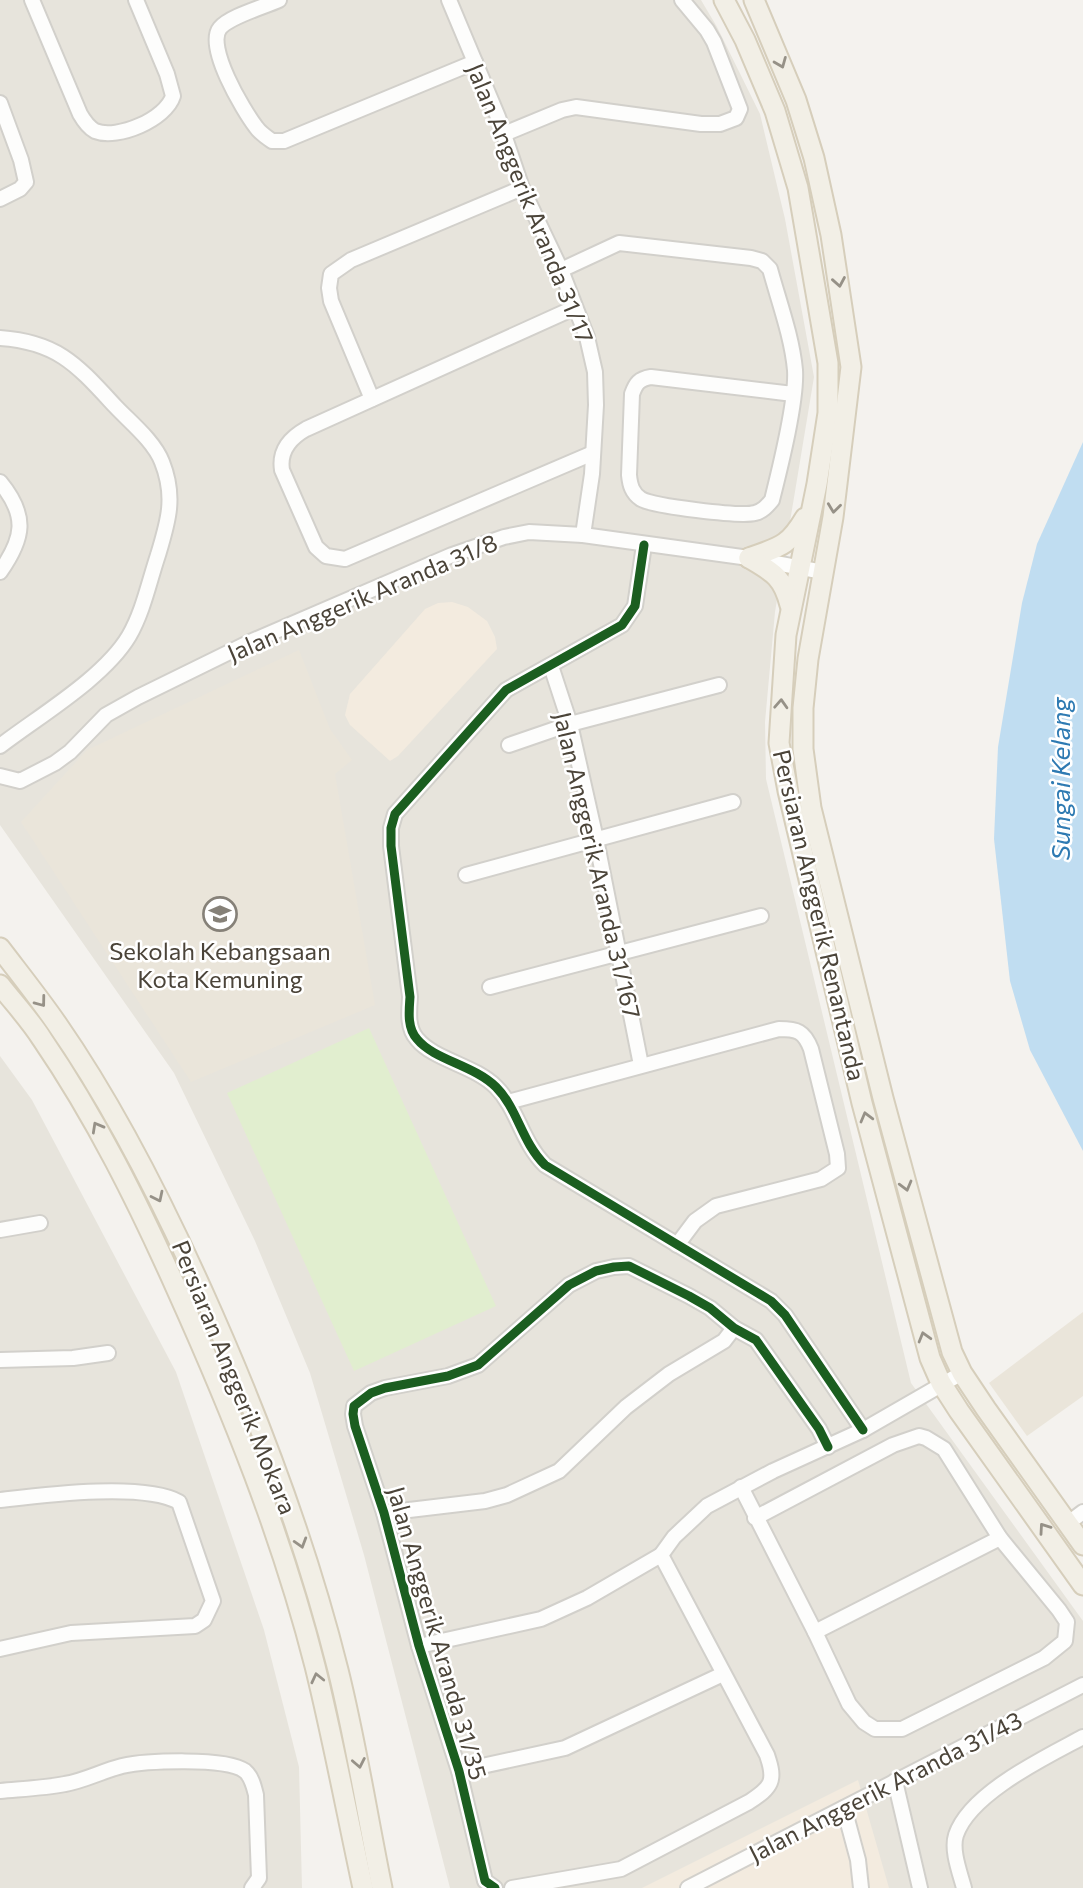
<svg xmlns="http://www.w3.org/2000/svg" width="1083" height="1888" viewBox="0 0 1083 1888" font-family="Commissioner,sans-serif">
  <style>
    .residential { fill: #e7e4dc }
    .commercial { fill: #f3ebdf }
    .education { fill: #eae5da }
    .green { fill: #e1eecf }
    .water { fill: #c0ddf1 }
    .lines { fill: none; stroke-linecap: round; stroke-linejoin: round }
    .minor-casing { stroke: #d2d0cb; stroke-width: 18 }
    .major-casing { stroke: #d6cebb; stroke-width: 23 }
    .minor { stroke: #fdfdfc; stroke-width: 14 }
    .major { stroke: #f2efe6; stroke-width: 19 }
    .cycleway-casing { stroke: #fff; stroke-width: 13 }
    .cycleway { stroke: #1b5e20; stroke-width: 9 }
    .oneway { stroke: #969187 }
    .labels { text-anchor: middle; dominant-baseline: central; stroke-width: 5; stroke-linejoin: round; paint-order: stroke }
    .street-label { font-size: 24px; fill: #4b4439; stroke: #fff }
    .poi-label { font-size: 24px; fill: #4b4439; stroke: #fff }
    .water-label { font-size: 26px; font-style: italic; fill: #2e7ab2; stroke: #fff }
  </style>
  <rect width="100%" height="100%" fill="#f4f2ee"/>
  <g class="residential">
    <path d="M0 0H701L717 27 760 114 785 219 814 377 775 612 765 722 766 779 911 1383 1083 1621V1888H450L364 1555 310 1373 255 1241 174 1073 0 825Z"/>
    <path d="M0 1056 32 1100 176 1372 264 1630 299 1767 302 1888H0Z"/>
  </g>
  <g class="commercial">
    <path d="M452 602 468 607 487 621 495 637 497 649 398 756 390 761 350 725 345 715 350 694 425 609 438 603Z"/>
    <path d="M858 1780 889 1888H642Z"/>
  </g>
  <g class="education">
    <path d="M299 650 330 729 352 760 335 774 375 1005 191 1082 21 822 87 750Z"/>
    <path d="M1083 1312V1396L1027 1436 989 1383Z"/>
  </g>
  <path class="green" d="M369 1028 496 1306 354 1371 227 1093Z"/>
  <path class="water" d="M1083 442V1151L1030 1050 1010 981 994 839 998 747 1022 603 1037 544Z"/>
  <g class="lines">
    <g class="minor-casing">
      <g id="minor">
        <path d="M32 0 80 114C84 121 88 127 95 131 118 140 166 119 173 96L167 74 136 0"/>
        <path d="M279 0C264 7 230 16 220 28 205 46 243 110 256 127 260 133 266 137 272 141H284L475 62"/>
        <path d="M449 0 498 117 522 188 561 270 587 337 595 372 596 405 592 474 583 535"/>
        <path d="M0 103 21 160 26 182 20 189 0 199"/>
        <path d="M504 134 562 110 576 107 701 124H720L736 118 740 109 714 42 707 30 682 0"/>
        <path d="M561 270 619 243 751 258 762 261 770 269C779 302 792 337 795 370 797 401 780 468 772 500 767 506 763 511 755 513 740 517 653 506 641 499 632 493 630 485 629 475L632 394C636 383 639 379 651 377L793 394"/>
        <path d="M574 308 306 429C290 438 279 451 282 470L316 547 326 556 345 559 593 453"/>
        <path d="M0 338C58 342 77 365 115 406 130 422 154 441 162 462 176 497 168 522 158 555 149 582 143 612 129 636 104 678 39 716 0 746"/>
        <path d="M372 399 331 301 329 288 331 274 351 260 522 188"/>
        <path d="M0 482C28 516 24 538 0 572"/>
        <path d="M644 545 635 606 622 625 506 690 395 814 391 828V846L410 997C409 1011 407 1028 417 1039 434 1060 474 1065 496 1087 518 1109 521 1141 545 1165L771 1301 785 1315 863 1430"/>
        <path d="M551 666 570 724 596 839 641 1065"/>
        <path d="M509 745 570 724 719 685"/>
        <path d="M0 776 20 781 55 763 70 752 106 715 138 697 250 642 452 555 504 537 529 532 583 535 749 558 823 572"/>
        <path d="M466 875 733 802"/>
        <path d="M490 987 761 916"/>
        <path d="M508 1102 779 1029C797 1029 804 1031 811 1049L837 1154 838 1168 821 1179 716 1206 695 1221 677 1245"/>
        <path d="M0 1230 40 1223"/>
        <path d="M0 1360 73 1358 108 1353"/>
        <path d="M741 1487 815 1632 849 1704 864 1722 875 1729H902L1044 1658 1065 1641 1067 1622 1059 1610 1000 1538 944 1449 926 1438 919 1436 893 1445 755 1518"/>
        <path d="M0 1500C43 1495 143 1482 179 1502L213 1601 204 1620 195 1626 71 1633 0 1649"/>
        <path d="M384 1513 485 1501 507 1495 559 1471 626 1407 669 1374 724 1341 734 1328"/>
        <path d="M1067 1524 1083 1512"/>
        <path d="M815 1632 1000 1538"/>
        <path d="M419 1646 541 1619 587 1598 661 1555 674 1537 707 1506 773 1471 863 1430 962 1373"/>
        <path d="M459 1771 565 1748 723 1674"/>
        <path d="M895 1781 920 1888"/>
        <path d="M0 1791C21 1789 44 1788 65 1784 84 1781 102 1771 122 1766 145 1761 226 1757 245 1771 252 1777 254 1787 256 1795L259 1878 252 1888"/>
        <path d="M844 1808 858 1860 861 1888"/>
        <path d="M495 1888 485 1881 459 1771 419 1646 384 1513 355 1426 353 1414 354 1406 371 1393 385 1388 448 1376 478 1365 569 1285 596 1271 614 1267 629 1266 689 1296 710 1308 734 1328 756 1340 819 1429 828 1447"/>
        <path d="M512 1888 621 1869 749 1802C772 1787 776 1781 767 1755L661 1555"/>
        <path d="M688 1888 1083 1685"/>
        <path d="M964 1888C960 1873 951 1850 956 1835 970 1793 1046 1757 1083 1737"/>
      </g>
    </g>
    <g class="major-casing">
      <g id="major">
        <path d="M724 0 745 40 775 111 798 188 828 363V413L817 484 786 635 779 743 788 791 862 1103 930 1358 941 1383 959 1411 1083 1585"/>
        <path d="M754 0 796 100 814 158 831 235 851 367 833 517 808 659 803 708V749L811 808 883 1098 952 1352 962 1373 986 1409 1083 1545"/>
        <path d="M749 558C779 547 788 547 805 518"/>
        <path d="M749 558C773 572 783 577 790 605"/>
        <path d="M0 948C19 973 39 998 57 1024 114 1106 160 1197 201 1288 257 1412 305 1538 338 1670 356 1742 367 1815 382 1888"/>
        <path d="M0 985C14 1003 30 1020 42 1039 96 1118 138 1203 177 1290 232 1412 282 1536 315 1666 333 1739 347 1814 363 1888"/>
      </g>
    </g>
    <use href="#minor" class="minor"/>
    <use href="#major" class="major"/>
    <g class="cycleway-casing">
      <g id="cycleway">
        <path d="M644 545 635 606 622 625 506 690 395 814 391 828V846L410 997C409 1011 407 1028 417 1039 434 1060 474 1065 496 1087 518 1109 521 1141 545 1165L771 1301 785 1315 863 1430"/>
        <path d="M495 1888 485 1881 459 1771 419 1646 384 1513 355 1426 353 1414 354 1406 371 1393 385 1388 448 1376 478 1365 569 1285 596 1271 614 1267 629 1266 689 1296 710 1308 734 1328 756 1340 819 1429 828 1447"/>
      </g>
    </g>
    <use href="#cycleway" class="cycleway"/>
  </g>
  <defs><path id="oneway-chevron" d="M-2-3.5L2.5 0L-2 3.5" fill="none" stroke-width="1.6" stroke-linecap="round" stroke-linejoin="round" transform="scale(1.75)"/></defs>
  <g class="oneway">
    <use href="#oneway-chevron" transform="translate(781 63) rotate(68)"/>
    <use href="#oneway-chevron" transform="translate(839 282) rotate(80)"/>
    <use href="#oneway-chevron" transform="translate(834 508) rotate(97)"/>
    <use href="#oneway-chevron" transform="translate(781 704) rotate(-87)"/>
    <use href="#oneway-chevron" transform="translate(41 1002) rotate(53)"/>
    <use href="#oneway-chevron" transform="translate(866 1117) rotate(-105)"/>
    <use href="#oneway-chevron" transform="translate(97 1127) rotate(-119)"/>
    <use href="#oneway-chevron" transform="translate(906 1186) rotate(75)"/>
    <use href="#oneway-chevron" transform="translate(158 1197) rotate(64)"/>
    <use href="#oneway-chevron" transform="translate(924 1337) rotate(-106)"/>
    <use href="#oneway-chevron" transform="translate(1044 1528) rotate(-125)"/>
    <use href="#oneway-chevron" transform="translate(301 1543) rotate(73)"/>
    <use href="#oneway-chevron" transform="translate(317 1678) rotate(-103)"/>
    <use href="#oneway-chevron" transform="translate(359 1763) rotate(79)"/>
  </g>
  <defs>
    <g id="school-ring" transform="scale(1.75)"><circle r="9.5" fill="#fff" stroke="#868178" stroke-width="1.5"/><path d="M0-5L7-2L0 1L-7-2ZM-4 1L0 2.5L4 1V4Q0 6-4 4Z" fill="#868178"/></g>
  </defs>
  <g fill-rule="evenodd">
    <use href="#school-ring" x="220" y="914"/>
  </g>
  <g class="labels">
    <g class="street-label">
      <text transform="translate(531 203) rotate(68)">Jalan Anggerik Aranda 31/17</text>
      <text transform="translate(362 597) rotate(-23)">Jalan Anggerik Aranda 31/8</text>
      <text transform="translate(598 865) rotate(77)">Jalan Anggerik Aranda 31/167</text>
      <text transform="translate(820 915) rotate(77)">Persiaran Anggerik Renantanda</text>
      <text transform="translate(235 1377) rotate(68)">Persiaran Anggerik Mokara</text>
      <text transform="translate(438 1633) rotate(74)">Jalan Anggerik Aranda 31/35</text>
      <text transform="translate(885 1786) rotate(-27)">Jalan Anggerik Aranda 31/43</text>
    </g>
    <g class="poi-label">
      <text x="220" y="950">Sekolah Kebangsaan<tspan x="220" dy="28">Kota Kemuning</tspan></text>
    </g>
    <g class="water-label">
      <text transform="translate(1059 779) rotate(-90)">Sungai Kelang</text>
    </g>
  </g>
</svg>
